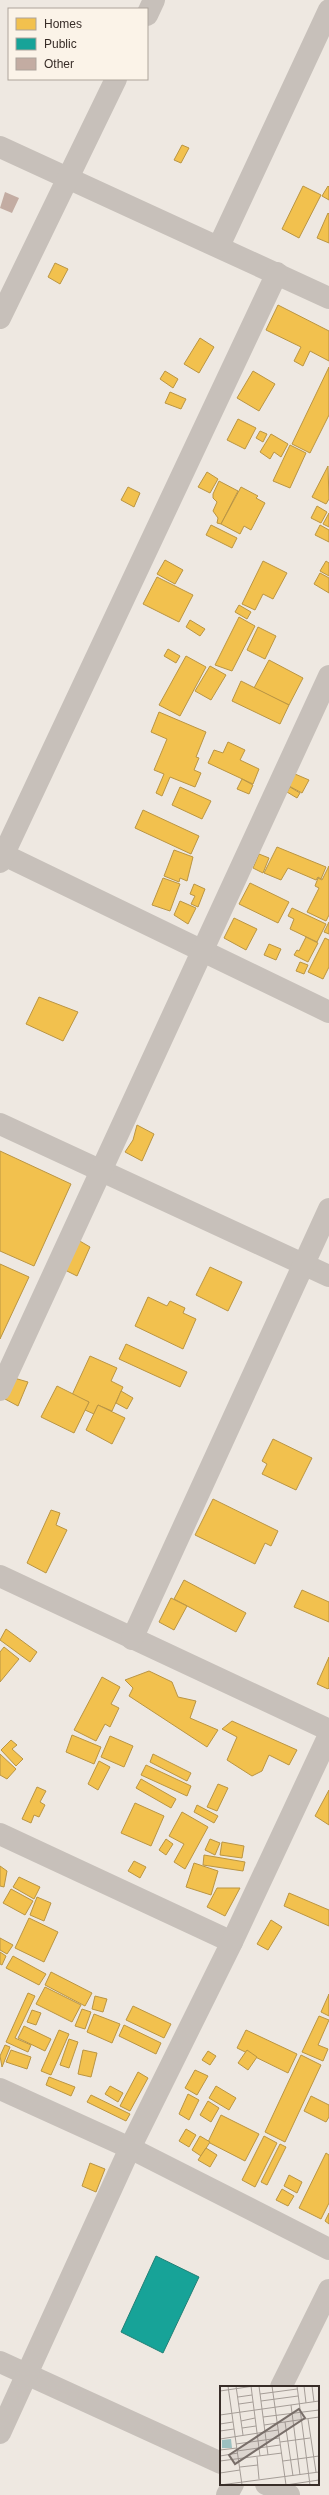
<svg xmlns="http://www.w3.org/2000/svg" width="329" height="2495" viewBox="0 0 329 2495" font-family="Arial,sans-serif">
  <style>
    .homes { fill: #f2c14e; stroke: #ba9543 }
    .public { fill: #17a398; stroke: #218076 }
    .building { fill: #c3aca2 }
    .lines { fill: none; stroke-linecap: round; stroke-linejoin: round }
    .minor { stroke: #c7c0ba; stroke-width: 22 }
    .inset-road { fill: none; stroke: #a59d97; stroke-width: 1 }
    .view { fill: #786e69; fill-opacity: 0.15; stroke: #786e69; stroke-width: 2 }
    .inset-edge { fill: none; stroke: #382d28; stroke-width: 2 }
  </style>
  <rect width="100%" height="100%" fill="#eee8e1"/>
  <g class="homes">
    <path d="M182 145 189 148 181 163 174 160Z"/>
    <path d="M303 186 321 195 299 238 282 229Z"/>
    <path d="M328 186 329 187V200L322 196Z"/>
    <path d="M328 213 329 214V243L317 238Z"/>
    <path d="M55 263 68 269 60 284 48 277Z"/>
    <path d="M278 305 329 331V361L310 351 303 366 294 361 301 347 266 330Z"/>
    <path d="M200 338 214 347 199 373 184 364Z"/>
    <path d="M329 367V415L310 453 292 444Z"/>
    <path d="M165 371 178 379 173 388 160 379Z"/>
    <path d="M253 371 275 384 259 411 237 398Z"/>
    <path d="M170 392 186 399 181 409 165 403Z"/>
    <path d="M238 419 256 428 245 449 227 440Z"/>
    <path d="M260 431 267 434 263 442 256 438Z"/>
    <path d="M271 434 288 444 281 457 274 452 270 459 260 452Z"/>
    <path d="M290 445 306 453 290 488 273 481Z"/>
    <path d="M328 466 329 499 326 504 312 497Z"/>
    <path d="M207 472 218 479 210 493 198 487Z"/>
    <path d="M219 481 238 491 221 524 217 523 218 518 213 511 217 502 213 498V494Z"/>
    <path d="M128 487 140 493 134 507 121 500Z"/>
    <path d="M241 487 258 496 256 498 265 503 251 530 244 526 240 534 221 524Z"/>
    <path d="M317 506 327 512 321 523 311 518Z"/>
    <path d="M329 513V527L323 524Z"/>
    <path d="M211 525 237 538 232 548 206 535Z"/>
    <path d="M320 525 329 530V542L315 535Z"/>
    <path d="M165 560 183 570 175 584 157 574Z"/>
    <path d="M263 561 287 573 273 599 263 594 255 610 242 604Z"/>
    <path d="M326 561 329 563V576L320 571Z"/>
    <path d="M320 573 329 578V593L314 584Z"/>
    <path d="M157 577 193 595 179 622 143 604Z"/>
    <path d="M239 605 251 612 247 619 235 612Z"/>
    <path d="M239 617 255 626 232 671 215 665Z"/>
    <path d="M190 620 205 629 200 636 186 627Z"/>
    <path d="M258 627 276 636 265 659 247 650Z"/>
    <path d="M168 649 180 656 176 663 164 656Z"/>
    <path d="M186 656 206 667 180 716 159 705Z"/>
    <path d="M269 660 303 678 289 705 254 688Z"/>
    <path d="M210 666 226 675 211 700 195 691Z"/>
    <path d="M241 681 289 705 280 724 232 701Z"/>
    <path d="M159 712 206 732 196 757 199 758 194 770 201 773 195 787 170 777 162 796 156 793 164 774 154 770 167 739 151 732Z"/>
    <path d="M228 742 245 750 240 760 259 769 253 784 208 763 214 750 223 753Z"/>
    <path d="M295 774 309 780 302 793 289 786Z"/>
    <path d="M242 779 253 785 249 794 237 789Z"/>
    <path d="M180 787 211 801 202 819 172 805Z"/>
    <path d="M290 787 300 793 297 798 287 792Z"/>
    <path d="M143 810 199 836 191 854 135 828Z"/>
    <path d="M277 847 326 867 321 879 318 877 316 880 288 868 281 880 264 873Z"/>
    <path d="M174 850 193 857 187 881 180 878 179 882 164 876Z"/>
    <path d="M259 854 269 858 263 873 253 868Z"/>
    <path d="M329 866V915L326 921 307 912 319 888 315 886 318 878 322 880Z"/>
    <path d="M163 878 180 884 170 911 152 905Z"/>
    <path d="M250 883 289 902 278 923 239 904Z"/>
    <path d="M194 884 205 889 198 907 191 904 195 896 190 894Z"/>
    <path d="M180 901 196 908 188 924 174 915Z"/>
    <path d="M292 908 326 924 317 942 290 929 294 919 288 916Z"/>
    <path d="M234 918 257 929 246 950 224 938Z"/>
    <path d="M329 922V934L324 932Z"/>
    <path d="M306 937 318 943 308 962 294 955 297 950 299 951Z"/>
    <path d="M325 938 329 940V967L323 979 308 972Z"/>
    <path d="M269 944 281 949 276 960 264 955Z"/>
    <path d="M300 962 308 965 304 974 296 971Z"/>
    <path d="M39 997 78 1012 63 1041 26 1024Z"/>
    <path d="M137 1125 154 1134 142 1161 125 1152 133 1140Z"/>
    <path d="M0 1151 71 1184 34 1266 0 1251Z"/>
    <path d="M78 1240 90 1247 77 1276 65 1270Z"/>
    <path d="M0 1264 29 1277 0 1339Z"/>
    <path d="M210 1267 242 1282 228 1311 196 1295Z"/>
    <path d="M148 1297 167 1306 170 1301 185 1308 183 1313 196 1319 183 1349 135 1326Z"/>
    <path d="M126 1344 187 1372 180 1387 119 1359Z"/>
    <path d="M90 1356 117 1368 111 1381 123 1387 112 1411 98 1405 94 1414 85 1410 89 1402 72 1395Z"/>
    <path d="M14 1378 28 1382 18 1406 5 1399Z"/>
    <path d="M57 1386 89 1402 74 1433 41 1417Z"/>
    <path d="M121 1391 133 1398 127 1409 116 1403Z"/>
    <path d="M98 1405 125 1418 112 1444 86 1430Z"/>
    <path d="M273 1439 312 1458 296 1490 262 1474 267 1464 262 1461Z"/>
    <path d="M213 1499 278 1531 271 1546 265 1543 255 1564 195 1535Z"/>
    <path d="M51 1510 60 1513 56 1525 67 1530 46 1573 27 1563Z"/>
    <path d="M184 1580 246 1613 236 1632 174 1599Z"/>
    <path d="M302 1590 329 1602V1622L294 1607Z"/>
    <path d="M171 1598 187 1606 174 1630 159 1622Z"/>
    <path d="M6 1629 37 1652 30 1662 0 1640Z"/>
    <path d="M4 1647 19 1659 0 1682V1652Z"/>
    <path d="M329 1657V1688L328 1689 317 1684Z"/>
    <path d="M149 1671 172 1682 178 1697 196 1701 190 1718 218 1730 207 1747 129 1696 133 1688 125 1680Z"/>
    <path d="M102 1677 120 1687 111 1704 119 1708 110 1727 105 1724 96 1741 74 1730Z"/>
    <path d="M232 1721 297 1750 289 1765 269 1755 262 1771 252 1776 227 1760 237 1737 222 1729Z"/>
    <path d="M72 1735 101 1747 94 1764 66 1752Z"/>
    <path d="M110 1736 133 1746 124 1767 101 1757Z"/>
    <path d="M11 1740 17 1745 12 1749 23 1759 16 1766 1 1750Z"/>
    <path d="M0 1754 16 1769 7 1779 0 1775Z"/>
    <path d="M153 1754 191 1773 187 1781 150 1762Z"/>
    <path d="M99 1761 110 1767 98 1790 88 1784Z"/>
    <path d="M146 1765 191 1786 187 1796 141 1775Z"/>
    <path d="M141 1779 176 1799 171 1808 136 1788Z"/>
    <path d="M218 1784 228 1788 217 1811 207 1807Z"/>
    <path d="M37 1787 46 1791 40 1802 45 1805 39 1817 34 1815 31 1823 22 1819Z"/>
    <path d="M329 1790V1825L315 1816Z"/>
    <path d="M135 1803 164 1816 151 1846 121 1833Z"/>
    <path d="M197 1805 218 1816 214 1823 194 1812Z"/>
    <path d="M182 1812 208 1827 185 1869 174 1862 184 1844 169 1836Z"/>
    <path d="M166 1839 173 1844 166 1855 159 1850Z"/>
    <path d="M210 1839 220 1843 215 1855 205 1850Z"/>
    <path d="M222 1842 244 1846 242 1858 220 1855Z"/>
    <path d="M204 1855 245 1862 243 1871 203 1865Z"/>
    <path d="M134 1861 146 1867 140 1878 128 1871Z"/>
    <path d="M194 1863 218 1871 211 1895 186 1887Z"/>
    <path d="M0 1866 7 1871 4 1887 0 1886Z"/>
    <path d="M19 1877 40 1887 34 1899 13 1887Z"/>
    <path d="M217 1888H240L225 1916 207 1907Z"/>
    <path d="M11 1889 33 1901 25 1915 3 1903Z"/>
    <path d="M289 1893 329 1910V1926L284 1906Z"/>
    <path d="M37 1897 51 1903 44 1921 30 1915Z"/>
    <path d="M29 1918 58 1932 44 1962 15 1948Z"/>
    <path d="M271 1920 282 1927 268 1950 257 1944Z"/>
    <path d="M0 1938 13 1945 7 1954 0 1950Z"/>
    <path d="M0 1952 6 1956 2 1965 0 1964Z"/>
    <path d="M13 1956 46 1974 39 1985 6 1968Z"/>
    <path d="M51 1972 92 1993 85 2006 45 1985Z"/>
    <path d="M45 1987 81 2005 72 2022 36 2004Z"/>
    <path d="M28 1993 35 1996 15 2038 31 2045 28 2052 6 2042Z"/>
    <path d="M329 1994V2016L321 2012Z"/>
    <path d="M95 1996 107 1999 103 2012 92 2009Z"/>
    <path d="M133 2006 171 2024 164 2038 126 2020Z"/>
    <path d="M82 2009 91 2012 85 2029 75 2026Z"/>
    <path d="M32 2010 41 2013 36 2025 27 2022Z"/>
    <path d="M94 2014 120 2024 112 2043 87 2032Z"/>
    <path d="M319 2016 329 2020 318 2045 328 2049 323 2061 302 2052Z"/>
    <path d="M124 2025 161 2043 156 2054 119 2036Z"/>
    <path d="M24 2026 51 2039 45 2051 18 2038Z"/>
    <path d="M59 2030 69 2034 51 2075 41 2071Z"/>
    <path d="M246 2030 297 2054 288 2073 237 2048Z"/>
    <path d="M69 2039 78 2042 69 2068 60 2065Z"/>
    <path d="M5 2045 10 2047 2 2067 0 2056Z"/>
    <path d="M11 2050 31 2057 27 2069 6 2062Z"/>
    <path d="M83 2050 97 2053 91 2077 78 2074Z"/>
    <path d="M247 2050 257 2057 248 2070 238 2063Z"/>
    <path d="M208 2051 216 2056 210 2065 202 2060Z"/>
    <path d="M301 2055 321 2065 285 2142 265 2132Z"/>
    <path d="M195 2070 208 2076 197 2095 185 2088Z"/>
    <path d="M138 2072 148 2078 130 2111 120 2106Z"/>
    <path d="M49 2077 75 2087 71 2096 46 2085Z"/>
    <path d="M110 2086 123 2093 118 2102 105 2094Z"/>
    <path d="M216 2086 236 2098 229 2110 209 2098Z"/>
    <path d="M188 2094 199 2100 189 2120 179 2114Z"/>
    <path d="M91 2095 130 2114 126 2121 87 2102Z"/>
    <path d="M311 2096 329 2105V2117L326 2122 304 2111Z"/>
    <path d="M208 2101 219 2108 211 2122 200 2115Z"/>
    <path d="M221 2115 259 2134 245 2161 208 2142Z"/>
    <path d="M186 2129 196 2135 189 2147 179 2141Z"/>
    <path d="M200 2136 210 2142 201 2156 192 2150Z"/>
    <path d="M264 2136 277 2143 255 2187 242 2180Z"/>
    <path d="M280 2144 286 2147 267 2185 261 2182Z"/>
    <path d="M206 2148 217 2155 210 2167 198 2160Z"/>
    <path d="M326 2153 329 2155V2203L321 2219 299 2208Z"/>
    <path d="M90 2163 105 2169 96 2192 82 2186Z"/>
    <path d="M289 2175 302 2182 297 2193 284 2186Z"/>
    <path d="M282 2189 294 2196 288 2206 276 2200Z"/>
    <path d="M329 2213V2224L325 2221Z"/>
  </g>
  <path class="public" d="M156 2256 199 2277 163 2353 121 2332Z"/>
  <path class="building" d="M5 192 19 198 12 213 0 208Z"/>
  <g class="lines">
    <g class="minor">
      <path d="M147 15 154 0"/>
      <path d="M0 147 329 298"/>
      <path d="M219 246 329 10"/>
      <path d="M0 318 116 79"/>
      <path d="M0 853 329 1012"/>
      <path d="M0 862 277 273"/>
      <path d="M0 1124 329 1276"/>
      <path d="M0 1390 329 676"/>
      <path d="M0 1576 329 1730"/>
      <path d="M132 1639 329 1209"/>
      <path d="M0 1834 232 1942"/>
      <path d="M0 2089 130 2148 329 2249"/>
      <path d="M0 2362 221 2463"/>
      <path d="M281 2387 329 2290"/>
      <path d="M0 2433 130 2148 232 1942 329 1735"/>
      <path d="M266 2484 289 2495"/>
      <path d="M227 2495 233 2484"/>
    </g>
  </g>
  <g transform="translate(220 2386)">
    <rect width="99" height="99" fill="#eee8e1"/>
    <path d="M11 53 12 62H2V54Z" fill="#9cc0c0"/>
    <path class="inset-road" d="M8 0 22 99M16 0 23 49M31 0 40 70M39 0 48 69M52 0 66 99M77 0 90 99M84 0 86 17M92 0 94 16M0 5 34 0M40 8 77 3M18 11 32 9M41 15 78 10M19 18 33 16M71 19 80 89M0 29 99 15M43 31 99 24M88 33 96 86M21 35 35 32M65 36 73 90M0 38 13 36M44 39 99 31M22 42 36 40M0 45 14 43M0 53 58 44M60 56 90 52M16 58 59 52M0 64 17 62M17 65 60 59M0 70 18 67M37 71 39 93M0 75 62 67M63 75 99 70M20 81 38 79M0 87 20 84M0 99 99 86M66 99 99 94"/>
    <path class="view" d="M79 23 85 32 15 78 9 69Z"/>
    <rect width="99" height="99" class="inset-edge"/>
  </g>
  <rect x="8" y="8" width="140" height="72" fill="#fbf3e8" stroke="#ada49b"/>
  <rect x="16" y="18" width="20" height="12" fill="#f2c14e" stroke="#ada49b"/>
  <text x="44" y="28" font-size="12" fill="#382d28">Homes</text>
  <rect x="16" y="38" width="20" height="12" fill="#17a398" stroke="#ada49b"/>
  <text x="44" y="48" font-size="12" fill="#382d28">Public</text>
  <rect x="16" y="58" width="20" height="12" fill="#c3aca2" stroke="#ada49b"/>
  <text x="44" y="68" font-size="12" fill="#382d28">Other</text>
</svg>
